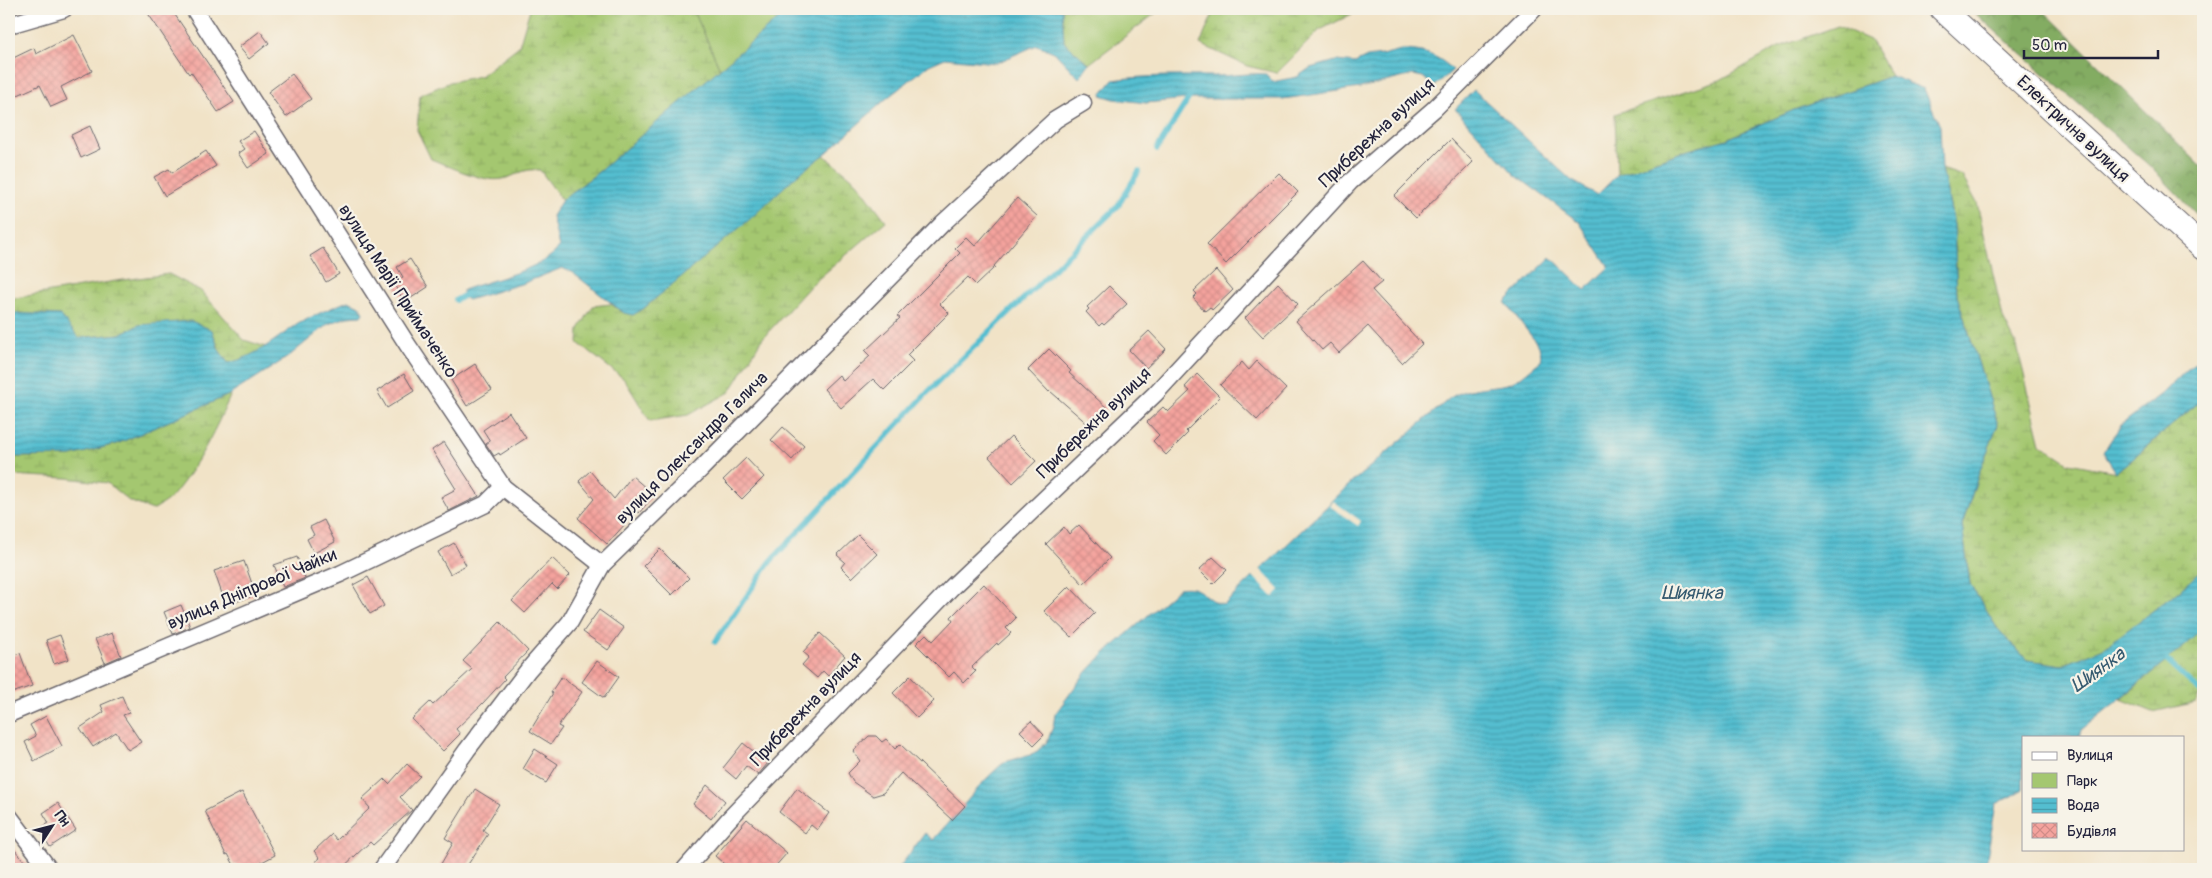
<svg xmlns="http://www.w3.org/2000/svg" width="2212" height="878" viewBox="0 0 2212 878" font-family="Pangolin,sans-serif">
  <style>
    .green { fill: #a4c770; stroke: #637456 }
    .forest { fill: url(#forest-crowns); stroke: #52674e }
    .wetland { fill: url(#wetland-marsh); stroke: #637456 }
    .water { fill: url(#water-rules); stroke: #3b7086 }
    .pier { fill: #f1e3c7 }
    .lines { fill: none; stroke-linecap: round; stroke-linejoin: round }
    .stream { stroke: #54bed0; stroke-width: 5.5 }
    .building { fill: url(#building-cross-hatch) }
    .street-casing { stroke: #6a666c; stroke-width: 19 }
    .secondary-casing { stroke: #6a666c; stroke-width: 26 }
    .street { stroke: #fff; stroke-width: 16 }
    .secondary { stroke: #fff; stroke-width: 24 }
    .labels { text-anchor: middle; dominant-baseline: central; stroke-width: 4.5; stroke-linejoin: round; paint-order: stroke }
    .street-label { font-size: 18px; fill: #22223b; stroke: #f7f3e8 }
    .water-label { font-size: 19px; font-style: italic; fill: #34596f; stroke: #f7f3e8 }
  </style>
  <defs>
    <pattern id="forest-crowns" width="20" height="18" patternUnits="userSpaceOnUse" patternTransform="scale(1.25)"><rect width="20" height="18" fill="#83ac62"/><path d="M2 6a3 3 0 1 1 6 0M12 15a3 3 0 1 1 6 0" fill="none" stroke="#6b8c52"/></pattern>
    <pattern id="wetland-marsh" width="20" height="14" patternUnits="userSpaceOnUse" patternTransform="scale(1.25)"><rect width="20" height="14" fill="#a4c770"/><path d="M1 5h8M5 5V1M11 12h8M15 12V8" fill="none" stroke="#8dab62"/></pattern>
    <pattern id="water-rules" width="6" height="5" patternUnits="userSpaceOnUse" patternTransform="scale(1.25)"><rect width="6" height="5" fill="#54bed0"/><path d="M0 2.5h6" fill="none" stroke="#459aaa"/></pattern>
    <pattern id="building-cross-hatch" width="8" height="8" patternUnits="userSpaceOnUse" patternTransform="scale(1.25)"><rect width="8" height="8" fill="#f4a39d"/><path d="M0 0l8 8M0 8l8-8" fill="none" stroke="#d18c88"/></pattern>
  </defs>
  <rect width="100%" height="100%" fill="#f7f3e8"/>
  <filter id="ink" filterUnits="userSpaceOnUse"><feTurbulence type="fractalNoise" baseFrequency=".02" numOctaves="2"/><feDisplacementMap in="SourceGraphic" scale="10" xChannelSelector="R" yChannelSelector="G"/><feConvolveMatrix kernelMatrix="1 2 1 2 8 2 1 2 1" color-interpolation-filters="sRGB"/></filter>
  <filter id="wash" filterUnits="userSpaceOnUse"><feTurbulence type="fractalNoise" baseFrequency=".0096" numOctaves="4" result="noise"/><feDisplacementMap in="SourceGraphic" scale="20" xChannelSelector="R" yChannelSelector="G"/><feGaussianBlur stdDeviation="1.12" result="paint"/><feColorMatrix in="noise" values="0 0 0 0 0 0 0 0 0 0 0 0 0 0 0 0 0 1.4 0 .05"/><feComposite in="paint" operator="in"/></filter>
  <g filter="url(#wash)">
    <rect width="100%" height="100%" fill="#f1e3c7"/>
    <g class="green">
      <path d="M693 9H790L720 69Z"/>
      <path d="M1062 9H1161L1089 64 1064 42Z"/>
    </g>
    <path class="forest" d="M1970 9H2042L2203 168V221L2152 168Z"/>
    <g class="wetland">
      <path d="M530 9H693L720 69 596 174 562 200 540 170C521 168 518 176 502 179 483 183 449 166 431 159L417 130 420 95 450 82 480 76 519 46Z"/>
      <path d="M1215 9H1362L1320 30 1277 73 1247 66 1200 44Z"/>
      <path d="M1838 26 1870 40 1891 76 1794 110 1727 139 1682 152 1617 175 1615 114 1720 80 1779 47Z"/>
      <path d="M824 155 857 182 886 221 811 285 762 339 730 392 688 415 650 421 624 379 578 343 579 329 593 306 611 304C623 313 629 317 643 309L797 175Z"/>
      <path d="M1942 169 1962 176 1977 203 2003 318 2017 346 2041 444 2069 463 2116 472 2203 399V569L2180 590 2104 648 2063 665 2027 660 1997 628 1970 584 1962 525 1981 467 1998 425 1957 296 1954 225Z"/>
      <path d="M169 274 201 291 244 340 266 347 244 360 228 363 219 350 212 330 139 325 120 334 78 338 60 315 9 313V299L116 281Z"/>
      <path d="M231 394C217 427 198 465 175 493 170 500 160 505 153 510L129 501 107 483 67 478 9 475V457L71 456 119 443Z"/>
      <path d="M2203 629V687L2196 702 2153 712 2121 699Z"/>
    </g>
    <g class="water">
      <path d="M790 9H1062L1064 42 1089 64 1079 78 1054 52 1037 45 996 63 945 58 929 65 886 99 824 155 797 175 750 219 643 309 633 315 624 313 573 273 562 268 524 283 468 300 462 296 463 290C487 281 547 268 559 247L552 216 562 200 596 174Z"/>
      <path d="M1401 50C1422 50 1438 55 1453 70L1434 87 1423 77 1413 75 1360 88 1283 99H1186L1146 103 1114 99 1101 95 1113 80C1147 75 1181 76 1215 76 1232 76 1248 73 1266 74L1272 82 1297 77 1310 68 1336 61 1355 63 1367 57 1382 55Z"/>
      <path d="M1891 76 1924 89 1940 126 1942 169 1954 225 1957 296 1998 425 1981 467 1962 525 1970 584 1997 628 2027 660 2063 665 2104 648 2180 590 2203 569V629L2167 661 2081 730 2079 737H2023V790L1996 804 1985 869H898L925 833 933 840 987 778 1004 762 1034 754 1047 742 1053 727 1055 714 1083 676 1103 655 1179 588C1204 584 1203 601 1224 605L1351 483 1450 398C1466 387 1488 388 1507 384 1519 381 1532 367 1542 360L1539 346 1505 302 1551 257 1585 290 1609 267 1579 222 1515 175 1455 109 1474 90 1571 180 1597 195 1617 175 1682 152 1727 139 1794 110Z"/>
      <path d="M348 301 360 306 363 313 361 316 347 317 328 324 288 357 231 394 119 443 71 456 9 457V313L60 315 79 338 120 334 139 325 191 321 212 330 219 350 228 363C256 357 275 339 298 324 314 315 331 308 348 301Z"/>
      <path d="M2203 361V399L2116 472 2103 452 2121 425 2165 391 2193 364Z"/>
    </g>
    <g class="pier">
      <path d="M1333 501 1361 521 1358 526 1330 506Z"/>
      <path d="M1260 569 1280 590 1273 597 1253 576Z"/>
    </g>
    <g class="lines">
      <g class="stream">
        <path d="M1157 149 1192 93"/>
        <path d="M456 300 467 294"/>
        <path d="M715 642 770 562 928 392 1117 207 1139 171"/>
        <path d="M2167 661 2203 694"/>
      </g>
    </g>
    <g id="blocks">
      <g class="building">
        <path d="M145 9H171L234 102 218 112 191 72 189 74Z"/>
        <path d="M260 31 269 43 249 59 239 47Z"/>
        <path d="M74 35 92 71 61 87 67 100 51 107 40 85 9 99V60L34 48 36 54Z"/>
        <path d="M292 74 311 99 286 117 268 92Z"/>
        <path d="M90 126 100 149 81 158 71 135Z"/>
        <path d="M254 131 269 154 248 168 238 153 244 149 238 141Z"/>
        <path d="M1451 139 1473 162 1416 218 1394 196Z"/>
        <path d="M206 151 216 166 165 196 154 177 169 169 172 173Z"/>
        <path d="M1279 173 1298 192 1226 264 1207 244Z"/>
        <path d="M1017 198 1037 216 994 266 995 267 976 285 968 277 940 304 949 313 907 355 913 361 884 390 873 379 841 408 824 389 839 375 843 381 870 356 865 351 900 318 897 316 960 253 955 248 966 237 975 246Z"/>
        <path d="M323 248 339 274 326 282 310 256Z"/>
        <path d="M410 259 428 287 405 302 393 283 403 277 397 267Z"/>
        <path d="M1363 261 1382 282 1372 290 1422 344 1402 363 1368 326 1339 353 1330 343 1322 350 1296 321Z"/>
        <path d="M1216 270 1233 290 1212 310 1210 307 1205 311 1193 298 1197 294 1194 291Z"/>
        <path d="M1278 283 1298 304 1263 337 1245 318Z"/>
        <path d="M1109 286 1127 304 1104 325 1102 323 1099 326 1086 312 1089 309 1087 307Z"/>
        <path d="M1149 331 1166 349 1146 368 1129 350Z"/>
        <path d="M1049 349 1071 371 1069 373 1107 408 1090 426 1050 391 1049 392 1028 370Z"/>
        <path d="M1257 361 1286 389 1257 420 1220 385 1242 362 1249 370Z"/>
        <path d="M475 364 492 390 467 406 451 380Z"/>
        <path d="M404 374 414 391 387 408 377 391Z"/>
        <path d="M1197 374 1220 397 1186 431 1188 433 1166 455 1153 441 1159 435 1147 422 1163 407 1168 412 1190 391 1185 387Z"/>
        <path d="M509 412 526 438 500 455 499 453 494 456 486 444 490 441 483 430Z"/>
        <path d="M783 427 804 446 792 460 771 440Z"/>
        <path d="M1011 436 1036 461 1013 483 989 457Z"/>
        <path d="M444 442 479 496 449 511 441 497 456 489 432 450Z"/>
        <path d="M746 458 764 477 742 499 723 480Z"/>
        <path d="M590 471 614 499 632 476 654 495 639 513 637 511 607 544 578 518 594 499 579 481Z"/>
        <path d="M324 520 335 542 314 553 307 539 314 535 310 527Z"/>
        <path d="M1079 525 1110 558 1083 584 1046 544 1064 527 1069 534Z"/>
        <path d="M858 535 877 554 852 578 841 567 845 562 837 555Z"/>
        <path d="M454 543 466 565 450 574 438 552Z"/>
        <path d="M660 549 689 578 672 595 643 566Z"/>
        <path d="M297 557 305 578 283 587 274 565Z"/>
        <path d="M1213 557 1227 570 1213 584 1199 570Z"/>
        <path d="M552 558 570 575 557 589 552 584 525 613 512 601Z"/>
        <path d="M244 561 256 595 226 605 214 571Z"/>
        <path d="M368 577 384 606 370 614 353 585Z"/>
        <path d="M984 584 1016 618 1006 628 1011 633 998 645 997 643 972 667 976 671 964 683 954 672 949 677 916 644 926 634 933 641 953 620 951 617Z"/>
        <path d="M1069 586 1095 613 1071 637 1044 611Z"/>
        <path d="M181 605 190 627 173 634 164 612Z"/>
        <path d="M599 610 624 628 608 650 583 632Z"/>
        <path d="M500 622 528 651 503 677 505 679 483 703 456 729 460 734 443 751 412 719 430 702 433 705 472 669 463 661Z"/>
        <path d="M112 633 121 656 105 663 95 639Z"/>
        <path d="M820 633 845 656 828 676 823 671 817 678 802 665 809 657 803 652Z"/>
        <path d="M60 635 69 659 54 664 46 640Z"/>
        <path d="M20 653 32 686 12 693 9 684V657Z"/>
        <path d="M597 661 619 677 604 698 582 682Z"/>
        <path d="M910 676 934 701 917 718 893 693Z"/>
        <path d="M561 677 582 692 558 726 562 728 551 744 530 731 553 693 551 692Z"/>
        <path d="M122 696 129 713 123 715 141 742 128 750 116 732 93 747 80 728 104 712 101 705Z"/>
        <path d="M46 716 62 746 34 761 25 742 36 736 30 725Z"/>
        <path d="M1031 721 1044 735 1034 745 1020 731Z"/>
        <path d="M869 736H876L882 742 886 739 895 749 900 744 965 806 952 820 901 773 883 793 873 796 853 782 848 773 860 761 853 751Z"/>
        <path d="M743 743 768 763 758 775 746 766 736 779 723 768Z"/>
        <path d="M535 749 558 764 546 783 523 769Z"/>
        <path d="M407 764 420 776 400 797 412 810 373 845 370 842 341 869H307L320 858 314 851 332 834 337 840 370 808 362 799 384 779 389 784Z"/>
        <path d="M707 785 725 801 711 819 693 804Z"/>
        <path d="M797 788 829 813 817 830 811 825 805 833 779 812Z"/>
        <path d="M475 789 499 804 483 830 488 834 465 869H438L453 843 445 838Z"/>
        <path d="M242 792 275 855 249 869H239L236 864 234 865 228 854 226 855 205 811Z"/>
        <path d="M58 803 76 830 50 847 39 829 49 823 43 813Z"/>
        <path d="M747 819 787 853 773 869H730L715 856Z"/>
        <path d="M9 843 31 869H9Z"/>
      </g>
    </g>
  </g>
  <g filter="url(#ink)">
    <use href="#blocks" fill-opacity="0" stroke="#6a666c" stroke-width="1"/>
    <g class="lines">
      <g class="street-casing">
        <g id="street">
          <path d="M194 9 407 344 503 487 602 565"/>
          <path d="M9 25 64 9"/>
          <path d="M9 714 340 574 486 504 503 487"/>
          <path d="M9 816 49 869"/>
          <path d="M382 869 467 750 528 670 570 622 602 565 701 469 943 223 1055 120 1083 103"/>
          <path d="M685 869 729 819 952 587 1155 394 1350 182 1434 109 1534 9"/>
        </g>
      </g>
      <g class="secondary-casing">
        <path id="secondary" d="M1942 9 2203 248"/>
      </g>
      <use href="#street" class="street"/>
      <use href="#secondary" class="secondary"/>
    </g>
  </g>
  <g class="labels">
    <g class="street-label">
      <text transform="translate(2073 129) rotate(43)">Електрична вулиця</text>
      <text transform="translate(1377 133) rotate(-43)">Прибережна вулиця</text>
      <text transform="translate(398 291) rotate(57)">вулиця Марії Приймаченко</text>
      <text transform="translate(1094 423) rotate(-44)">Прибережна вулиця</text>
      <text transform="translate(692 448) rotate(-45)">вулиця Олександра Галича</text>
      <text transform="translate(252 589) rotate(-23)">вулиця Дніпрової Чайки</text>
      <text transform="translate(806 709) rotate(-46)">Прибережна вулиця</text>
    </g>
    <g class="water-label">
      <text x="1692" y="593">Шиянка</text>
      <text transform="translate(2098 670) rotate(-36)">Шиянка</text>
    </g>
  </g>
  <rect width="2212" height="878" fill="none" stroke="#f7f3e8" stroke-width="30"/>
  <rect x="2022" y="736" width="162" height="115" fill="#f7f3e8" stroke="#a29fa3"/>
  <rect x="2032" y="752" width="25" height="8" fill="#ffffff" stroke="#a29fa3"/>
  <text x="2067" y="760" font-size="15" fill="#22223b">Вулиця</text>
  <rect x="2032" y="773" width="25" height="15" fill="#a4c770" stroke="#a29fa3"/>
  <text x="2067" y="786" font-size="15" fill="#22223b">Парк</text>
  <rect x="2032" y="798" width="25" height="15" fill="url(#water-rules)" stroke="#a29fa3"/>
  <text x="2067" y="810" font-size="15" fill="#22223b">Вода</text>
  <rect x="2032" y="823" width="25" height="15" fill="url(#building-cross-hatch)" stroke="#a29fa3"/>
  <text x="2067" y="836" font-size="15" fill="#22223b">Будівля</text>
  <g transform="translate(52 826) rotate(54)" stroke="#f7f3e8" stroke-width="4" paint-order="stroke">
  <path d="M0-4L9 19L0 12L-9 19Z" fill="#22223b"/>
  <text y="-8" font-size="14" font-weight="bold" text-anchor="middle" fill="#22223b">Пн</text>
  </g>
  <path d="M2024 50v8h134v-8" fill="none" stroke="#22223b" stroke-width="2.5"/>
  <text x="2032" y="50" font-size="15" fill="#22223b" stroke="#f7f3e8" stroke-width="4" paint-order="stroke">50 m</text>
</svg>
